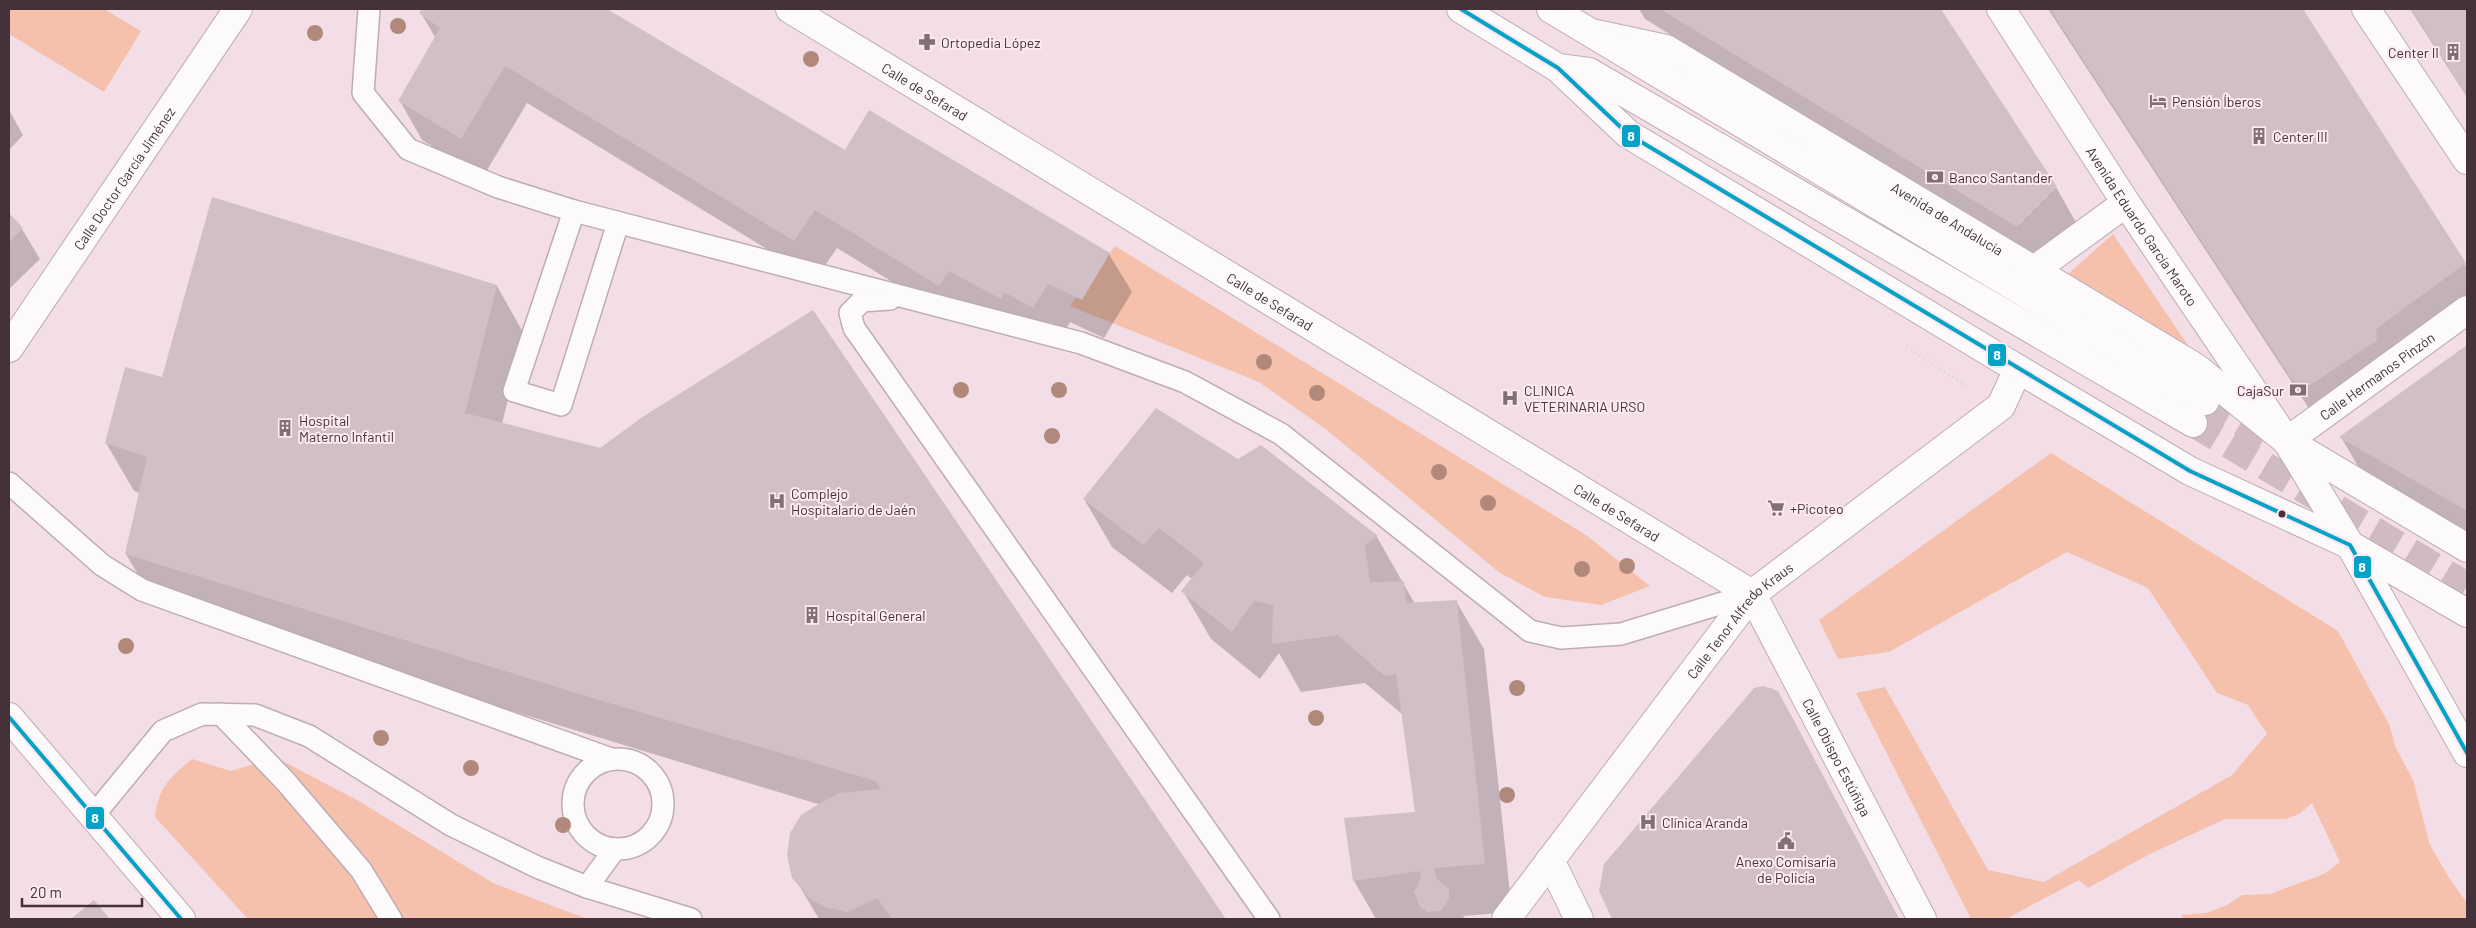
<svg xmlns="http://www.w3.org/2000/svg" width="2476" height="928" viewBox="0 0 2476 928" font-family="Barlow,sans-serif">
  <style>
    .green { fill: #f5c1ad }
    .shadow { fill: #0003 }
    .building { fill: #d0bfc7 }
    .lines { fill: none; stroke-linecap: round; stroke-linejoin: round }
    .primary-tunnel { stroke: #d0bbc4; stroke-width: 28; stroke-dasharray: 28 14; stroke-linecap: butt }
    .service-casing { stroke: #beacb4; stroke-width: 24 }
    .minor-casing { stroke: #beacb4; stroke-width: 30 }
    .tertiary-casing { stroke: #beacb4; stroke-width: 30 }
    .primary-casing { stroke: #beacb4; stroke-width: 30 }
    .path { stroke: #d9d2d5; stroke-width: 3; stroke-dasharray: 1 4; stroke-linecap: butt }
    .service { stroke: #fdfafb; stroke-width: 21 }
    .minor { stroke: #fdfafb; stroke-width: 28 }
    .tertiary { stroke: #fdfafb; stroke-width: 28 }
    .primary { stroke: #fdfafb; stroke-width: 28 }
    .bus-1-casing { stroke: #fde9f1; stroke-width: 8 }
    .bus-1 { stroke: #03a3c7; stroke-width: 4 }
    .tree { fill: #b1897a }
    .bus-dot { fill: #443139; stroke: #fde9f1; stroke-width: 2 }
    .labels { text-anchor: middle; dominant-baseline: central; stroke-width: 4; stroke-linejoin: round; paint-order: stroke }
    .poi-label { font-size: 14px; fill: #443139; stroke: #fde9f1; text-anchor: start }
    .street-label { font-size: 14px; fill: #443139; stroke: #fde9f1 }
    .line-badge { stroke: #fde9f1; stroke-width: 2 }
    .badge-label { font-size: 14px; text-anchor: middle; font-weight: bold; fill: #fff }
  </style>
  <rect width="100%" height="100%" fill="#f3dee7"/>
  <g class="green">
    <path d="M9 9H104L141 31 104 92 9 34Z"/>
    <path d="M2113 234 2191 350 2067 275Z"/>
    <path d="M1115 246 1586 535 1650 586 1601 605 1545 597 1500 573 1328 431 1259 382 1070 306Z"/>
    <path d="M2051 453 2338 631 2389 724 2396 748 2413 780 2430 845 2451 881 2467 903V919H2183L2181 915 2206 913 2227 905 2242 895 2270 894 2324 874 2340 862 2312 803 2299 814 2285 819H2225L2150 854 2088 888 2079 880 2006 919H1971L1856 693 1885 687 1988 870 2044 882 2232 775 2267 734 2248 705 2217 693 2148 588 2067 552 1889 652 1838 659 1819 620Z"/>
    <path d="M248 743 357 800 493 883 587 919H248L155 817C158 788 170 777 192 759L231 771 264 761Z"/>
  </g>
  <g class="shadow">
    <path d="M423 9H605L845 152 1109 254 1132 292 1104 338 1070 322 1056 346 971 309 961 324 837 248 816 279 527 103 483 177 422 140 400 101 436 39 421 13Z"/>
    <path d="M1639 9H1939L2056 187 2078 226 2039 265 1833 138 1829 131 1645 19Z"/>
    <path d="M2048 9H2302L2467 268V317L2397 368 2398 378 2323 430Z"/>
    <path d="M2410 9H2467V97Z"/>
    <path d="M9 110 23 135 9 150Z"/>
    <path d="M9 215 22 229 40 259 9 289Z"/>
    <path d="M497 286 524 334 502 424 601 449 813 312 1225 919H819L794 877 821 805 154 602 126 554 140 493 134 491 106 443 163 378Z"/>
    <path d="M2467 347V536L2363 475 2341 437Z"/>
    <path d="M1261 447 1377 537 1415 604 1456 601 1484 649 1512 912 1463 916 1465 919H1376L1354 881 1346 819 1416 813 1402 714 1365 683 1301 692 1279 653 1260 679 1211 639 1183 591 1192 579 1187 575 1172 593 1112 547 1084 499 1238 461Z"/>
    <path d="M1771 688 1777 692 1795 723 1899 919H1615L1600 891 1755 690Z"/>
  </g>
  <g class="building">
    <path d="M422 9H607L845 150 869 110 1110 253 1082 300 1048 284 1033 308 1004 292 1001 299 949 271 939 286 815 210 794 241 505 66 461 139 398 101 440 28 419 13Z"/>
    <path d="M1660 9H1941L2057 187 2017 227Z"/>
    <path d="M2050 9H2303L2466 263 2376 329 2377 340 2300 392Z"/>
    <path d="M2411 9H2467V96Z"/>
    <path d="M212 197 497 285 465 413 600 448 644 416 813 310 1226 919H892L877 898 848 912 824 907 808 897 792 878 787 855 790 833 801 815 822 802 839 793 881 789 876 781 609 703 125 554 147 457 105 443 125 367 162 377Z"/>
    <path d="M9 213 23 228 9 242Z"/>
    <path d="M2467 345V511L2339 437Z"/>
    <path d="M1156 408 1238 459 1261 445 1378 536 1365 545 1370 582 1404 581 1406 603 1457 600 1485 864 1434 868 1436 878 1449 889V898L1441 911 1427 912 1420 907 1414 892 1421 878 1420 871 1353 881 1344 818 1415 812 1396 674 1385 676 1337 635 1272 644 1273 605 1254 601 1232 632 1181 591 1204 563 1159 528 1143 545 1083 499Z"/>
    <path d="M1763 686 1778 691 1899 919H1612L1599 891 1604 864 1754 688Z"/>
    <path d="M94 900 110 919H71Z"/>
  </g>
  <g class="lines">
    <g class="primary-tunnel">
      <path d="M2205 401 2277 444"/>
      <path d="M2193 423 2467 586"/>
    </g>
    <g class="service-casing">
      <g id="service">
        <path d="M369 9 363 93 408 149 498 187 574 211 1081 343 1185 382 1281 434 1530 631 1561 638 1621 634 1752 594"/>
        <path d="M574 211 514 391 561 405 618 223"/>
        <path d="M890 299 862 301 850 313 854 328 1269 919"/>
        <path d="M9 483 102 565 142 590 611 759"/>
        <path d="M221 714 286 782 361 870 391 919"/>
        <circle cx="618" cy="804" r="45"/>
        <path d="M93 816 163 731 202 714 255 715 309 736 451 825 537 867 587 887 691 919"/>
        <path d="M587 887 615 849"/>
      </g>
    </g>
    <g class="minor-casing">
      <g id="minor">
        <path id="s1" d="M790 9 1752 594 1922 919"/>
        <path d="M2366 9 2467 160"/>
        <path d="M2034 270 2126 203"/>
        <path id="s2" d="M9 348 238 9"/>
        <path id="s3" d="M2287 441 2467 310"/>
        <path d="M9 717 181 919"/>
        <path d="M1550 860 1579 919"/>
        <path id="s4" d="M1506 919 1752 594 2001 406 2018 369"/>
      </g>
    </g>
    <g class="tertiary-casing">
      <g id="tertiary">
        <path id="s5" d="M2001 9 2126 203 2287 441 2350 545 2467 753"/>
        <path id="s6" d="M1596 34 1666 49 2195 367 2287 441 2467 548"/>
        <path d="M1558 68 1628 134 2018 369 2190 471 2350 545 2467 613"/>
      </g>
    </g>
    <g class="primary-casing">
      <g id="primary">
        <path d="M1461 9 1558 68 1589 72 2193 423"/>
        <path d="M1551 9 2205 401"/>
      </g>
    </g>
    <path class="path" d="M1907 346 1968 387"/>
    <use href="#service" class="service"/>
    <use href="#minor" class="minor"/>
    <use href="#tertiary" class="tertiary"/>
    <use href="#primary" class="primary"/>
    <g class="bus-1-casing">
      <g id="bus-1">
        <path d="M1461 9 1558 68 1628 134 2190 471 2350 545 2467 753"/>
        <path d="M9 717 181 919"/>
      </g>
    </g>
    <use href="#bus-1" class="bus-1"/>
  </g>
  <g class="tree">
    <circle cx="398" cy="26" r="8"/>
    <circle cx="315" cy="33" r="8"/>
    <circle cx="811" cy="59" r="8"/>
    <circle cx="1264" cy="362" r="8"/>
    <circle cx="961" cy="390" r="8"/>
    <circle cx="1059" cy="390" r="8"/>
    <circle cx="1317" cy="393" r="8"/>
    <circle cx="1052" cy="436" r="8"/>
    <circle cx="1439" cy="472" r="8"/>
    <circle cx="1488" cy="503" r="8"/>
    <circle cx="1627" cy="566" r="8"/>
    <circle cx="1582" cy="569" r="8"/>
    <circle cx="126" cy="646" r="8"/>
    <circle cx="1517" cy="688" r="8"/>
    <circle cx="1316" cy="718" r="8"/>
    <circle cx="381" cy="738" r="8"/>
    <circle cx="471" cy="768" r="8"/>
    <circle cx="1507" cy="795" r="8"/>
    <circle cx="563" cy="825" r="8"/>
  </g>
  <defs>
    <g id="pharmacy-bare" transform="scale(1.35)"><path d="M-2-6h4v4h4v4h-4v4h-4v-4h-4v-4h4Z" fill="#816e76" stroke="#fde9f1" stroke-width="2.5" paint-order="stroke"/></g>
    <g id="building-bare" transform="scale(1.35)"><path d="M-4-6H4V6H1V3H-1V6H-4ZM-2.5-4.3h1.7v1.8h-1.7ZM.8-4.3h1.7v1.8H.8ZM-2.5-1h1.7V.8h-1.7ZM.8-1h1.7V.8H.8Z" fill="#816e76" stroke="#fde9f1" stroke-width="2.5" paint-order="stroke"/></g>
    <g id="hotel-bare" transform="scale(1.35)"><path d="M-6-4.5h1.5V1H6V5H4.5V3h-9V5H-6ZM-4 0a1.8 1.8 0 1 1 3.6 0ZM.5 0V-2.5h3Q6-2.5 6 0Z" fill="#816e76" stroke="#fde9f1" stroke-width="2.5" paint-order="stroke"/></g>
    <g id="bank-bare" transform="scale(1.35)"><path d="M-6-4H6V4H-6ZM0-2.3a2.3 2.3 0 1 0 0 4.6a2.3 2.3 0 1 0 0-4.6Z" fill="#816e76" stroke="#fde9f1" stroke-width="2.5" paint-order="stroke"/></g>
    <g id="hospital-bare" transform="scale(1.35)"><path d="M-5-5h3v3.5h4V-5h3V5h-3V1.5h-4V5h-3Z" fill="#816e76" stroke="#fde9f1" stroke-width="2.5" paint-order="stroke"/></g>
    <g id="supermarket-bare" transform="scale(1.35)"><path d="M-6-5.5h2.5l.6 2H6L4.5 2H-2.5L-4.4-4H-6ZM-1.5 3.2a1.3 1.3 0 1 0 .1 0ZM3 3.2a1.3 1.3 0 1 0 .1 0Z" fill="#816e76" stroke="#fde9f1" stroke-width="2.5" paint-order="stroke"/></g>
    <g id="civic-bare" transform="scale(1.35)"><path d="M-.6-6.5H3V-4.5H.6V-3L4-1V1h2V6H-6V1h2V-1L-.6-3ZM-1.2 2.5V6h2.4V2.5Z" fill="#816e76" stroke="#fde9f1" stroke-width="2.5" paint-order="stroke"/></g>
  </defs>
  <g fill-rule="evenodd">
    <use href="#pharmacy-bare" x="927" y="42"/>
    <use href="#building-bare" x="2453" y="52"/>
    <use href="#hotel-bare" x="2158" y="101"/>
    <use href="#building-bare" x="2259" y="136"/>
    <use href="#bank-bare" x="1935" y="177"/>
    <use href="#bank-bare" x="2298" y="390"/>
    <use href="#hospital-bare" x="1510" y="398"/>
    <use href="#building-bare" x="285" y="428"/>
    <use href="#hospital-bare" x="777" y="501"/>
    <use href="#supermarket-bare" x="1776" y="508"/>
    <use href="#building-bare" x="812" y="615"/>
    <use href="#hospital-bare" x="1648" y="822"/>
    <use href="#civic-bare" x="1786" y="841"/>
  </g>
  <circle class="bus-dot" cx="2282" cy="514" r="4.5"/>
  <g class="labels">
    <g class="poi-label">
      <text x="941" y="42">Ortopedia López</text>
      <text x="2439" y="52" text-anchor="end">Center II</text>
      <text x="2172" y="101">Pensión Íberos</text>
      <text x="2273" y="136">Center III</text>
      <text x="1949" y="177">Banco Santander</text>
      <text x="1524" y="390">CLINICA<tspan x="1524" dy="16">VETERINARIA URSO</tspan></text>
      <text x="2284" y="390" text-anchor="end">CajaSur</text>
      <text x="299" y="420">Hospital<tspan x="299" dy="16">Materno Infantil</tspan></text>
      <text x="791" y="493">Complejo<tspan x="791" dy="16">Hospitalario de Jaén</tspan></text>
      <text x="1790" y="508">+Picoteo</text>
      <text x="826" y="615">Hospital General</text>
      <text x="1662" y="822">Clínica Aranda</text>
      <text x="1786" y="861" text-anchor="middle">Anexo Comisaría<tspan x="1786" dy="16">de Policía</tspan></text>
    </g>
    <g class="street-label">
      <text stroke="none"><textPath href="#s1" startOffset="158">Calle de Sefarad</textPath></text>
      <text stroke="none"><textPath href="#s2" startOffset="205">Calle Doctor García Jiménez</textPath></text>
      <text stroke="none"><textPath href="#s6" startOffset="400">Avenida de Andalucía</textPath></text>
      <text stroke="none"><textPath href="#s5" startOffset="259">Avenida Eduardo García Maroto</textPath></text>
      <text stroke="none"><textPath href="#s1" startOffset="562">Calle de Sefarad</textPath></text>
      <text stroke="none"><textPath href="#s3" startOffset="111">Calle Hermanos Pinzón</textPath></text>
      <text stroke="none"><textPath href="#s1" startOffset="968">Calle de Sefarad</textPath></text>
      <text stroke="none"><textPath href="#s4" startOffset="380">Calle Tenor Alfredo Kraus</textPath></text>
      <text stroke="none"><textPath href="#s1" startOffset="1310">Calle Obispo Estúñiga</textPath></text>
    </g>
  </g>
  <g class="line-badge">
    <rect x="1621" y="124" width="20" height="24" rx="5" fill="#03a3c7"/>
    <rect x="1987" y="343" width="20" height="24" rx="5" fill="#03a3c7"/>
    <rect x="2353" y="555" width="19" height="24" rx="5" fill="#03a3c7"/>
    <rect x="85" y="806" width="20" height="24" rx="5" fill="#03a3c7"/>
  </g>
  <g class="badge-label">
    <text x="1631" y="141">8</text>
    <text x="1997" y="360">8</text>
    <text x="2362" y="572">8</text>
    <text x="95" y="823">8</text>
  </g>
  <rect width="2476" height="928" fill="none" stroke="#443139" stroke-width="20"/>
  <path d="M22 898v8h120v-8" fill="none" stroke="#443139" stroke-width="2.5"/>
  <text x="30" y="898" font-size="15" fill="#443139" stroke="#fde9f1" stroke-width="4" paint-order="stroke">20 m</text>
</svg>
